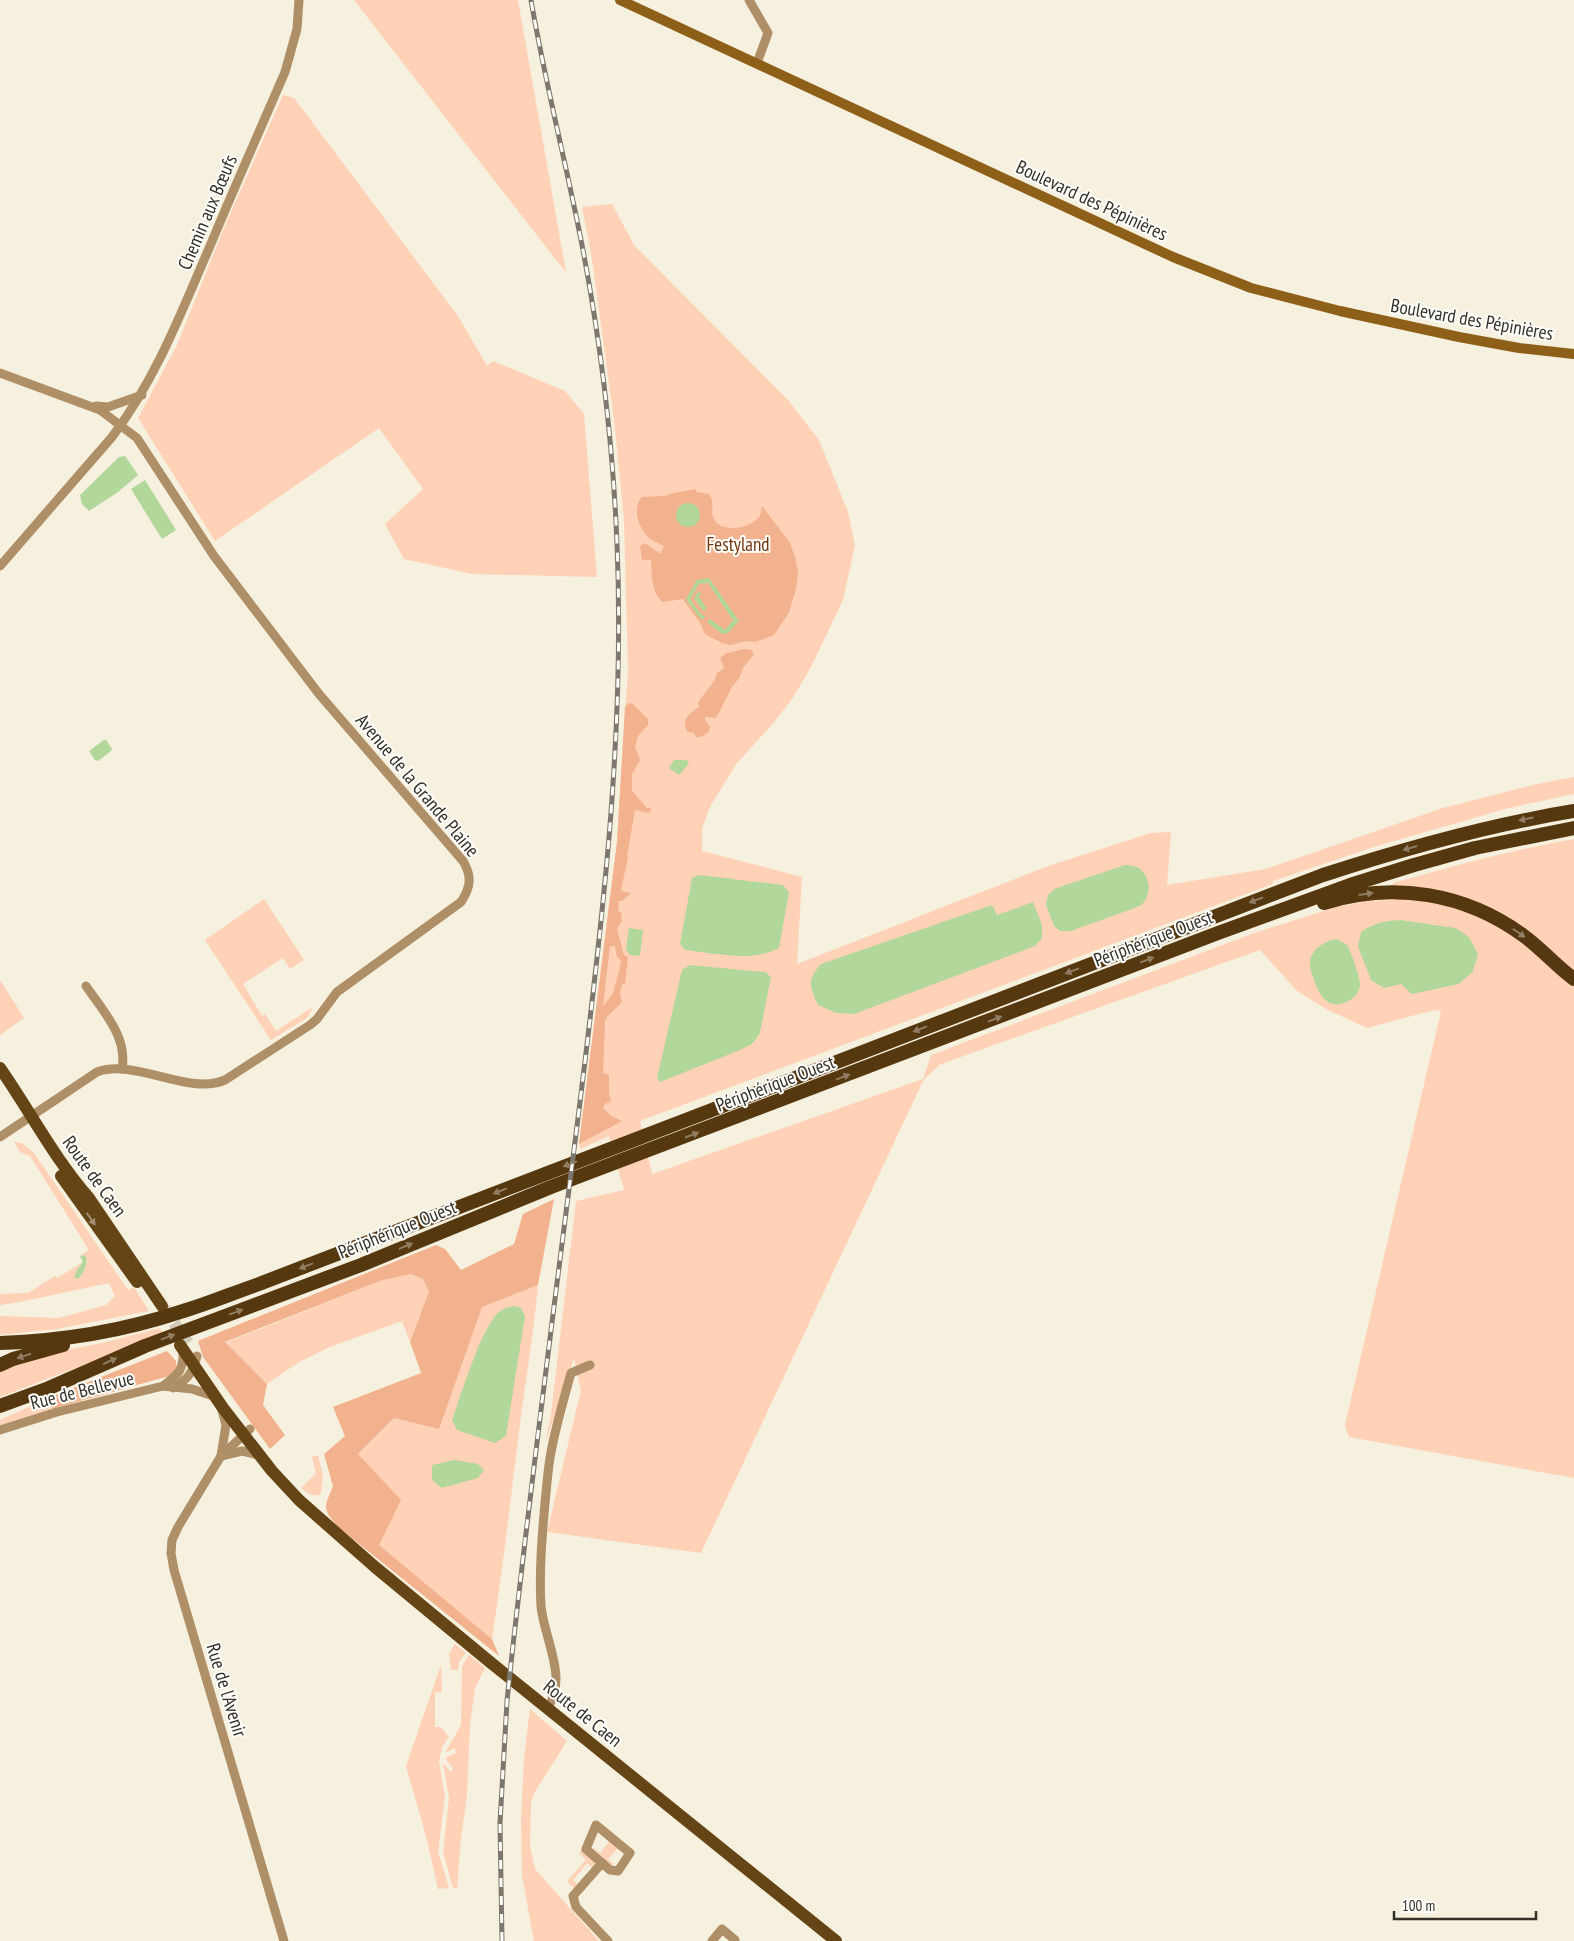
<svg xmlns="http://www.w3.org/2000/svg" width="1574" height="1941" viewBox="0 0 1574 1941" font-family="'PT Sans Narrow',sans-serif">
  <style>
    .green { fill: #ffd1b6 }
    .forest { fill: #f2b28d; fill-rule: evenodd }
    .water { fill: #b2d79b }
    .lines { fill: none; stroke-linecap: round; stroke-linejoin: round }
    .primary-tunnel { stroke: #cfcaba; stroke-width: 12; stroke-dasharray: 12 6; stroke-linecap: butt }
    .minor { stroke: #af8f67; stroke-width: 9 }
    .secondary { stroke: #8e5f19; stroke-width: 10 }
    .primary { stroke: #654415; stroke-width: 12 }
    .trunk { stroke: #563810; stroke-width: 14 }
    .rail-casing { stroke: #7c786d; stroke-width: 5 }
    .rail { stroke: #fefdfa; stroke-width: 3; stroke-dasharray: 9; stroke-linecap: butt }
    .oneway { fill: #917d62 }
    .oneway2 { fill: #a28e71 }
    .labels { text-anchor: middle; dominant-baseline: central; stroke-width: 4; stroke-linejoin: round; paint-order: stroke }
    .street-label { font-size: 19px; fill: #323029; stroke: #fefdfa }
    .park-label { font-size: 19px; fill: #70360d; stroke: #fefdfa }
  </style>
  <rect width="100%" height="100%" fill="#f6f0de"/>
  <g class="green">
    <path d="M354 0H518L566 272 553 256Z"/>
    <path d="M283 95 294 98 458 316 487 366 493 361 565 391 584 414 597 577 472 574 404 559 385 524 423 489 379 428 215 541 138 418 177 345 226 223Z"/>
    <path d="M612 204 634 245 788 400 819 440 848 512 855 545 843 600 810 669 792 699 771 726 737 763 711 805 702 828V851L802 877 797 964 1048 866 1151 833 1171 832 1167 885 1266 869 1443 808 1537 784 1574 777V794L1505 809 1377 846 1273 881V884L640 1121 652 1174 923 1079 931 1055 1257 932 1336 907 1369 901 1393 900 1398 895 1460 906 1518 937 1564 979 1574 986V1478L1349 1437 1345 1425 1441 1011 1434 1010 1367 1028 1326 1009 1297 991 1260 950 941 1064 924 1079 701 1553 547 1532 581 1390 574 1358 545 1444 551 1414 576 1201 624 1190 609 1136 580 1149 579 1144 617 842 628 669 624 520 614 420 592 259 582 207Z"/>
    <path d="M1574 839V975L1505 919 1393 887V883C1453 866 1512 850 1574 839Z"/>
    <path d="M264 899 304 960 290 969 283 958 243 984 262 1016 265 1014 276 1031 313 1007 307 1018 271 1040 205 940Z"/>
    <path d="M0 980 24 1018 0 1035Z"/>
    <path d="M14 1142 22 1143 34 1153 128 1290 134 1287 149 1311 57 1329 0 1335V1316L59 1318 106 1305 115 1296 109 1283 20 1302 0 1305V1294L28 1293 55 1276 57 1278 83 1262 77 1270 75 1277 77 1279 82 1274 87 1262 85 1255 80 1256 89 1250 30 1156 20 1152Z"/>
    <path d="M411 1274 423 1279 429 1291 410 1342 402 1321 330 1347 299 1362 267 1384 225 1343 380 1281Z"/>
    <path d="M538 1285C534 1331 526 1378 520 1424 511 1496 503 1567 492 1639L379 1545 358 1454 394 1418 439 1428 482 1306Z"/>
    <path d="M160 1328 164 1334 0 1397V1369L45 1354 102 1343Z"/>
    <path d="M53 1396 52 1409 0 1425V1420Z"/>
    <path d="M318 1455 323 1476 321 1494C312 1498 308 1493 301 1488L316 1473 312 1457Z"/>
    <path d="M455 1644 466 1653 459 1662 458 1670H451L449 1653Z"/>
    <path d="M469 1655 485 1668 475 1688 470 1724 467 1796 461 1838 457 1888H453L443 1852 449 1798 443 1763 451 1772 453 1768 445 1758 456 1753 455 1748 445 1753 461 1725 462 1666Z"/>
    <path d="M441 1665 442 1692H435V1727H441L449 1737 442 1747 439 1761 445 1797 438 1852 449 1888 438 1889 426 1836 406 1766Z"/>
    <path d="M530 1709 567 1741 534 1793 531 1803 530 1846 535 1869 599 1941H534L522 1876 521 1820 524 1758Z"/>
    <path d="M604 1837 623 1852 617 1849 608 1859 614 1864 611 1865 594 1849V1848L600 1853 609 1842Z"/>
    <path d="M581 1849 595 1862 593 1868 587 1863 573 1880 578 1885 574 1888 567 1881 586 1860 580 1854Z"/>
  </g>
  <g class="forest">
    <path d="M695 489 697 492 709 494C716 505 710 508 713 517 719 534 750 529 759 517 761 515 761 510 762 506L790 543 795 557 798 573 796 589 789 612 774 635 755 642 746 641 730 645 722 643 705 634 700 623 683 599 663 602C651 593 652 574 651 560H642L640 546 645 543 660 554 664 546C659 543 653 541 649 538 638 528 632 508 642 497L664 496 674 493Z"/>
    <path d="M744 649 751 650 754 654 743 668 740 677 732 687 716 718 705 717V720L710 727 708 733 700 737H696L694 733 688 732C680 720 689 714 699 707L698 702 715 680 717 673 724 668 720 658 727 653Z"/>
    <path d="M629 703 633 704 648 719V725L638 736 635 747 640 760 632 774V791L647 808H651L650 813 635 810 627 856H628L621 891 631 893 622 901H619L618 911 621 912 622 921 617 929 624 955 628 957 625 984H622L620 993 622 1002 607 1017 605 1022 603 1073 609 1075V1093L611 1101 605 1104 603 1108 611 1116 622 1121 579 1144 617 842 625 707ZM610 946H615L617 957 621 960C621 965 615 987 613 993 611 997 606 1002 603 1006Z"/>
    <path d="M554 1199 538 1285 482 1307 439 1429 394 1418 358 1454 401 1500 379 1545 492 1639 499 1656 338 1527C322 1508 324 1508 333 1486L324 1454 345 1436 333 1407 421 1373 410 1342 429 1291 423 1279 411 1274 380 1281 225 1342 267 1384 263 1405 285 1435 270 1449 203 1357 198 1341 436 1245 445 1249 461 1270 514 1244 523 1214Z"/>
    <path d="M167 1351 176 1361 177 1372 169 1376 52 1409 53 1396Z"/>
  </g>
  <g class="water">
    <path d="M125 456 138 475 118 492 89 511 82 504 80 495 119 457Z"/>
    <path d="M145 480 176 530 162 539 131 489Z"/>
    <circle cx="688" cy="515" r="12"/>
    <path d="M709 578 739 621 728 633 722 634 707 622 710 619 725 630 733 620 708 583 699 584 690 599 700 613 705 617 703 620 698 616 686 599 697 580Z"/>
    <path d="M699 591 701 594 699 597 706 607 705 611H703L694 598Z"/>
    <path d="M104 740H106L112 749 111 751 98 761 95 760 89 751Z"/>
    <path d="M674 760H687L689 762 687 766 679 775 669 768Z"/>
    <path d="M1125 865C1129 865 1135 866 1137 867 1152 876 1152 897 1140 906L1071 931H1060L1054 926 1046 905 1048 895 1054 889Z"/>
    <path d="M699 875 783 885 789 892 779 948C751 963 715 953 685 950L680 944 692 878Z"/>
    <path d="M1033 902 1042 925V938L1035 946 854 1014 836 1013 818 1005C810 986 806 981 821 964L992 905 997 915Z"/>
    <path d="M1400 920 1456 928 1469 937 1478 954 1473 971 1459 984 1412 994 1401 984 1384 988 1371 980 1358 947 1361 932C1373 923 1385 921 1400 920Z"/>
    <path d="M629 928 643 930 640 956 630 955 626 949Z"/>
    <path d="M1337 939C1340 941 1345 943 1347 945 1350 949 1361 980 1360 985 1360 991 1355 997 1350 1000 1330 1012 1320 997 1314 980 1313 976 1310 970 1310 965 1309 950 1324 941 1337 939Z"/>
    <path d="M690 965 765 972 771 977 760 1033 752 1044 740 1050 660 1082 657 1078 682 970Z"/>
    <path d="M85 1255C89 1262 84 1275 77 1279L74 1277 77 1270 83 1262 80 1256Z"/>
    <path d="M515 1306 521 1308 525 1316 506 1436 495 1443 457 1430 452 1420C461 1395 481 1329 498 1313 503 1308 509 1307 515 1306Z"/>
    <path d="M454 1460 478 1464 484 1470 478 1478 442 1488 432 1480V1465Z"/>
  </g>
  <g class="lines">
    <path class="primary-tunnel" d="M164 1308 188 1343"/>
    <g class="minor">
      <path d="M749 0 768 33 757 63"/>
      <path d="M0 373 100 410 137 438 214 556 319 694 463 861C472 876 471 887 461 902L337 992 317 1019 310 1025 225 1080C188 1096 135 1058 97 1072L0 1137"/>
      <path d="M96 406 108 407 142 395"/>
      <path d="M0 566 112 437C156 379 181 313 210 246 234 188 260 130 285 72L297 29 299 0"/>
      <path d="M86 986C103 1011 128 1037 122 1069"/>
      <path d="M163 1386C179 1374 184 1370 183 1350"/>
      <path d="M173 1388C188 1379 192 1374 197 1356"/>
      <path d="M250 1429 221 1456 178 1527 172 1540 171 1553 174 1570 284 1941"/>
      <path d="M0 1430 57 1412 163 1386 192 1389 216 1397"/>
      <path d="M221 1456 226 1425 222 1410"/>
      <path d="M221 1456 242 1451 259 1455"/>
      <path d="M547 1709C569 1678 544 1639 541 1606 539 1572 542 1537 545 1503 547 1484 548 1465 552 1447 557 1422 564 1398 571 1373L590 1365"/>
      <path d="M596 1825 630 1853 618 1871 610 1870 586 1849Z"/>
      <path d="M602 1863 573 1896 576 1907 608 1941"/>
      <path d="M712 1941 722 1929 735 1940 734 1941"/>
    </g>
    <path class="secondary" d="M620 0 1173 257 1251 288 1340 311 1459 337 1519 348 1574 354"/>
    <g class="primary">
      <path d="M0 1068C30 1111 54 1158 89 1198L162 1306"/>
      <path d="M61 1176 137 1282"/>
      <path d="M180 1345 223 1408 272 1471 299 1500 375 1567 490 1662 836 1941"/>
    </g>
    <g class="trunk">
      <path d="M1324 903C1393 881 1466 893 1524 936 1542 949 1556 966 1574 979"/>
      <path d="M0 1343C60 1341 123 1331 180 1312 207 1304 233 1293 259 1284L1323 875C1406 848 1488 825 1574 811"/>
      <path d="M0 1365 13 1359 63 1345"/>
      <path d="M0 1406 49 1388 145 1346 361 1265 551 1187 1218 933 1350 885 1414 865 1475 848 1574 828"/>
    </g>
    <g class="rail-casing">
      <path id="rail" d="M502 1941 500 1823 507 1701C528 1501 555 1302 580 1102 603 916 625 732 617 544 613 444 601 344 582 245 566 163 545 82 531 0"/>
    </g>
    <use href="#rail" class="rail"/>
  </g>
  <defs><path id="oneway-solid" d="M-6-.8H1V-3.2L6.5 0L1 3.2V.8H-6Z" transform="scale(1.25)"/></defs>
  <g class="oneway">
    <use href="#oneway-solid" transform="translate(1526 819) rotate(168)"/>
    <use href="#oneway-solid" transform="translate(1410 848) rotate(164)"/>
    <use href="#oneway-solid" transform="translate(1366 894) rotate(-8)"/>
    <use href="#oneway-solid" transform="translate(1256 900) rotate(159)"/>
    <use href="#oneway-solid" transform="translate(1519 933) rotate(35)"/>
    <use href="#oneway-solid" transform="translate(1147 960) rotate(-21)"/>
    <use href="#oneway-solid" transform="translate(1072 971) rotate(159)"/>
    <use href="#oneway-solid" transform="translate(995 1019) rotate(-21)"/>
    <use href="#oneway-solid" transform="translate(920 1029) rotate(159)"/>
    <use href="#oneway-solid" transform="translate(843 1077) rotate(-21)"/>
    <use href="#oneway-solid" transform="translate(692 1135) rotate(-21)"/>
    <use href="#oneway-solid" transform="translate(570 1164) rotate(160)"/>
    <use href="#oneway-solid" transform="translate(500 1191) rotate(159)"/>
    <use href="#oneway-solid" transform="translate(406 1246) rotate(-22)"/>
    <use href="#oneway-solid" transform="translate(306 1266) rotate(159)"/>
    <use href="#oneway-solid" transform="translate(236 1312) rotate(-20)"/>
    <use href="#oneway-solid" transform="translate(168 1337) rotate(-21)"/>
    <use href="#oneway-solid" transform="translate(24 1356) rotate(163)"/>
    <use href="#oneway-solid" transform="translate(110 1361) rotate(-24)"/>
  </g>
  <use class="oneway2" href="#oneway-solid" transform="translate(91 1219) rotate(55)"/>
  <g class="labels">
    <g class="street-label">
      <text transform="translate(1092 200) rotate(25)">Boulevard des Pépinières</text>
      <text transform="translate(207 212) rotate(-67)">Chemin aux Bœufs</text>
      <text transform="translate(1472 319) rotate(10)">Boulevard des Pépinières</text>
      <text transform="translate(418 785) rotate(50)">Avenue de la Grande Plaine</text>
      <text transform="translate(1153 938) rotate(-21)">Périphérique Ouest</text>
      <text transform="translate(775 1083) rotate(-21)">Périphérique Ouest</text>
      <text transform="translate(95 1176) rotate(54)">Route de Caen</text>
      <text transform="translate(397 1229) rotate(-22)">Périphérique Ouest</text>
      <text transform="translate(82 1390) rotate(-14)">Rue de Bellevue</text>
      <text transform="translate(227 1690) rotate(73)">Rue de l'Avenir</text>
      <text transform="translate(583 1713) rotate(39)">Route de Caen</text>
    </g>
    <g class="park-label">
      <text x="738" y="544">Festyland</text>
    </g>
  </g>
  <path d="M1394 1911v8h142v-8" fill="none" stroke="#323029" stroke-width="2.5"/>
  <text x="1402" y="1911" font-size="15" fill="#323029" stroke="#fefdfa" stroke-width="4" paint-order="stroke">100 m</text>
</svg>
